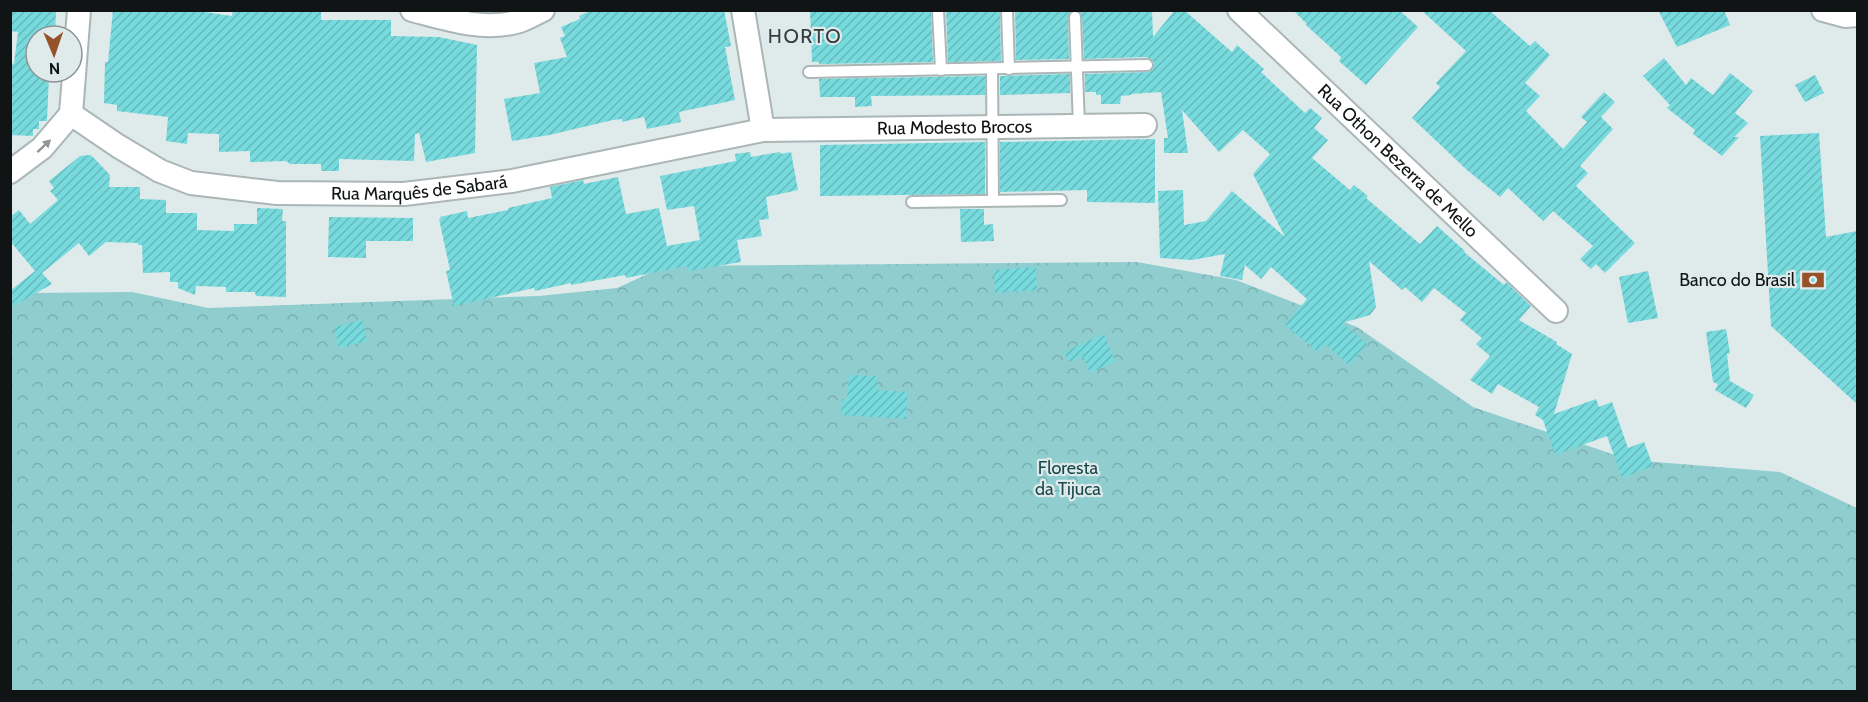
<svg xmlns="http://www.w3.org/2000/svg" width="1868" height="702" viewBox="0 0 1868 702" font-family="Cabin,sans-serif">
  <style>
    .forest { fill: url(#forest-crowns) }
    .building { fill: url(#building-hatch) }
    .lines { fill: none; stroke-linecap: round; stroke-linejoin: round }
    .service-casing { stroke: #abb6b6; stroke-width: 14 }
    .minor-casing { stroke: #abb6b6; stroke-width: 26 }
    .service { stroke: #fff; stroke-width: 10 }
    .minor { stroke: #fff; stroke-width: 22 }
    .oneway { fill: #939595 }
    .labels { text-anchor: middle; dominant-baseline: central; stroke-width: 4.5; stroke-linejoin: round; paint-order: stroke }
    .street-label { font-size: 18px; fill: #101414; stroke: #dfeaeb }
    .poi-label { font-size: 18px; fill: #101414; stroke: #dfeaeb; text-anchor: end }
    .park-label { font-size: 18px; fill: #1b484a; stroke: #dfeaeb }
    .neighbourhood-label { font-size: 20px; letter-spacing: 1.5px; fill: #343d3d; stroke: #dfeaeb }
  </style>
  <defs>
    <pattern id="forest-crowns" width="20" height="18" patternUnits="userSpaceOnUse" patternTransform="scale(1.5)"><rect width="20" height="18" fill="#8fcdcf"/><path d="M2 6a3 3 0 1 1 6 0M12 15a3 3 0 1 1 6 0" fill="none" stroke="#7aafb1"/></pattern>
    <pattern id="building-hatch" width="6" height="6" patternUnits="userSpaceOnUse" patternTransform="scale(1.5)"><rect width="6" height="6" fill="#77dadd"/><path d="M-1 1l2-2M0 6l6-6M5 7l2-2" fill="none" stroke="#66babd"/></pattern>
  </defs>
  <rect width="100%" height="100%" fill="#dfeaeb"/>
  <path class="forest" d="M1137 262 1236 280 1357 327 1473 407 1630 460 1780 472 1857 508V691H11L10 296 33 293 132 292 208 308 539 296 617 288 665 266Z"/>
  <g class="building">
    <path d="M10 10H56L55 36H36V72H45V75H49L47 121H39V129H33V136L10 135V63L14 64 18 32 10 31Z"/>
    <path d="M113 10H190L232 16 233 10H321V20H391V36L439 37 477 45 475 153 426 162 419 133 415 134 414 161 339 159V171H321V164H290L286 161 250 162V151L219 152V134L188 133 187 144 166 141 168 117 117 111V105L104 103 105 62H108Z"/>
    <path d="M592 10H724L731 46 725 47 735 100 679 112 681 122 647 129 644 117 622 122V119L613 120 549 135 512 141 504 99 540 93 534 63 567 57 560 38 565 36 561 27 580 19 579 16Z"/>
    <path d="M810 10H931L933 62 819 64V62H812Z"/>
    <path d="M946 10H1000L1001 61 948 62Z"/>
    <path d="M1015 10H1071L1068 17 1069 59 1016 60Z"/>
    <path d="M1079 10H1152L1153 37 1175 10H1184L1232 52 1237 45 1264 69 1261 72 1305 113 1310 108 1322 118 1314 128 1328 140 1312 158 1350 190 1354 185 1368 196 1366 198 1420 244 1437 226 1465 251 1464 252 1504 285 1506 282 1531 306 1519 320 1557 342 1556 344 1572 354 1554 414 1596 399 1599 407 1612 402 1628 448 1644 442 1653 466 1622 478 1607 436 1555 455 1543 420 1535 415 1539 407 1498 384 1492 394 1470 380 1490 356 1476 344 1482 338 1460 320 1466 313 1434 288 1422 302 1405 287 1402 290 1369 261 1376 307 1370 315 1342 323 1367 344 1349 365 1325 344 1318 352 1285 325 1307 299 1271 267 1261 279 1245 265 1242 280 1220 276 1225 254 1192 260 1160 258 1158 191 1183 190 1184 225 1206 221 1232 191 1285 237 1253 174 1270 154 1243 130 1219 152 1182 110 1188 153H1164V138H1168L1161 92 1131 94V95L1121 96 1120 104H1101V95H1096V92H1085V74L1148 72 1153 69 1154 62 1147 57 1084 59 1082 17Z"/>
    <path d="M1293 10H1399L1418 27 1366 85 1339 61 1341 57 1306 25 1307 24Z"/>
    <path d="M1421 10H1489L1530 46 1535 41 1550 55 1525 83 1540 96 1526 111 1563 149 1587 122 1581 117 1604 92 1615 102 1601 117 1613 129 1580 166 1588 173 1576 186 1635 243 1605 273 1596 264 1591 269 1580 259 1593 246 1553 211 1543 221 1508 188 1500 197 1467 170 1412 118 1440 87 1436 83 1466 51Z"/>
    <path d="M1658 10H1724L1730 25 1677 47Z"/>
    <path d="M1664 58 1686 85 1691 78 1713 95 1730 73 1753 91 1735 113 1748 123 1734 137H1739L1722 156 1693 134 1695 130 1667 108 1670 105 1643 76Z"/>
    <path d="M1070 74V93L1000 95V76Z"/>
    <path d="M1815 75 1824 93 1805 102 1795 85Z"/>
    <path d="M985 76V95L871 96 872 106 855 107V97H820L819 79Z"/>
    <path d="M1819 133 1826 237 1857 231V404L1771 326 1760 136Z"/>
    <path d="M1155 139V203L1087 202V190L1000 192V142Z"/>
    <path d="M985 142V194L820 196V145Z"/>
    <path d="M750 152 751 157 780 152 781 154 791 152 798 190 766 197 769 219 759 220 762 236 737 240 741 262 688 271 687 266 626 278 625 275 571 285V283L535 291 534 288 454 306 446 271 450 270 439 219H441L440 217 467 211 468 218 508 210V208L552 198 550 187 583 180 584 184 618 177 626 214 659 208 667 246 700 240 694 206 667 210 660 176 736 161 735 154Z"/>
    <path d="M90 155 93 157 110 175 109 187H140V199L166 200V213H197V230L234 231V224H257V208L283 209 282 221H286V297L256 296 255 292H226V287L196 286 195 295 178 288V282H170V272L143 273 142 245H138V243L106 242 89 256 79 243 42 273 52 284 10 308V291L35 271 10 241V217L19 210 30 224 58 200 50 191 54 188 49 181 80 156Z"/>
    <path d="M960 209H984V225L993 224 994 241 961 242Z"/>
    <path d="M329 217 413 218V241H366V258L328 257Z"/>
    <path d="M1036 267 1037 290 995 293 994 270Z"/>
    <path d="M1648 271 1658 318 1628 323 1619 277Z"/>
    <path d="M362 320 367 341 339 348 334 327Z"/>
    <path d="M1726 329 1730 353 1727 354 1730 381 1754 395 1746 408 1715 390 1718 384 1713 382 1706 332Z"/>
    <path d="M1104 334 1115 361 1090 373 1083 357 1069 362 1064 352Z"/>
    <path d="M849 375 877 376V390L908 392 906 419 841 415 842 399H847Z"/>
  </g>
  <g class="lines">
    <g class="service-casing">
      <g id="service">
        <path d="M938 10 941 70"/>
        <path d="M1007 10 1009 69"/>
        <path d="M1075 17 1079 126"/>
        <path d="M992 69 993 200"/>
        <path d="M809 72 1147 65"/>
        <path d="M912 202 1061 200"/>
      </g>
    </g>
    <g class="minor-casing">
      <g id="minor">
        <path d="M412 10C446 19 482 31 516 22 525 20 534 14 543 10"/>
        <path d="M743 10 763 130"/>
        <path id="s1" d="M1239 10 1556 311"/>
        <path d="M1823 10 1845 16 1858 15"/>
        <path id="s2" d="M71 114 118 146 160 171 191 183 277 193 404 194 512 181 763 130 1145 125"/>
        <path d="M71 114 79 10"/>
        <path d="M10 172 42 148 71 114"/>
      </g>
    </g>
    <use href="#service" class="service"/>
    <use href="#minor" class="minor"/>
  </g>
  <defs><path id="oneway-solid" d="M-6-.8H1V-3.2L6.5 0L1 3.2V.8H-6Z" transform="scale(1.5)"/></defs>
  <use class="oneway" href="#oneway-solid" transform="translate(44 146) rotate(-43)"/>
  <defs>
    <g id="bank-bare" transform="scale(1.8)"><path d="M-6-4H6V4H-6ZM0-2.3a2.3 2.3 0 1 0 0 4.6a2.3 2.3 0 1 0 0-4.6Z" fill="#985229" stroke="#dfeaeb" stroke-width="2.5" paint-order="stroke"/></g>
  </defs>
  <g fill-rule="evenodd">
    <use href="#bank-bare" x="1813" y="280"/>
  </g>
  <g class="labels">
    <g class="street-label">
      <text stroke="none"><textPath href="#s2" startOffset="909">Rua Modesto Brocos</textPath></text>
      <text stroke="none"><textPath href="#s1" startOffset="219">Rua Othon Bezerra de Mello</textPath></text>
      <text stroke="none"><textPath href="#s2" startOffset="368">Rua Marquês de Sabará</textPath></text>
    </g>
    <g class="poi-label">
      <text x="1795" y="280">Banco do Brasil</text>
    </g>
    <g class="park-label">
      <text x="1068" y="468">Floresta<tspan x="1068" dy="21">da Tijuca</tspan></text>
    </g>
    <g class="neighbourhood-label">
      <text x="805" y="36">HORTO</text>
    </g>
  </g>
  <rect width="1868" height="702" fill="none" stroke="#101414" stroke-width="24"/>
  <g transform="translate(54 54) rotate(178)"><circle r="28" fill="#dfeaeb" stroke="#8c9495" stroke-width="1.5"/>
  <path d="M0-4.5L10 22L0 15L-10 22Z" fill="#985229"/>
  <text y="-9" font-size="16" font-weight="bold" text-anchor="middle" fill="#101414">N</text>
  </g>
</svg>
